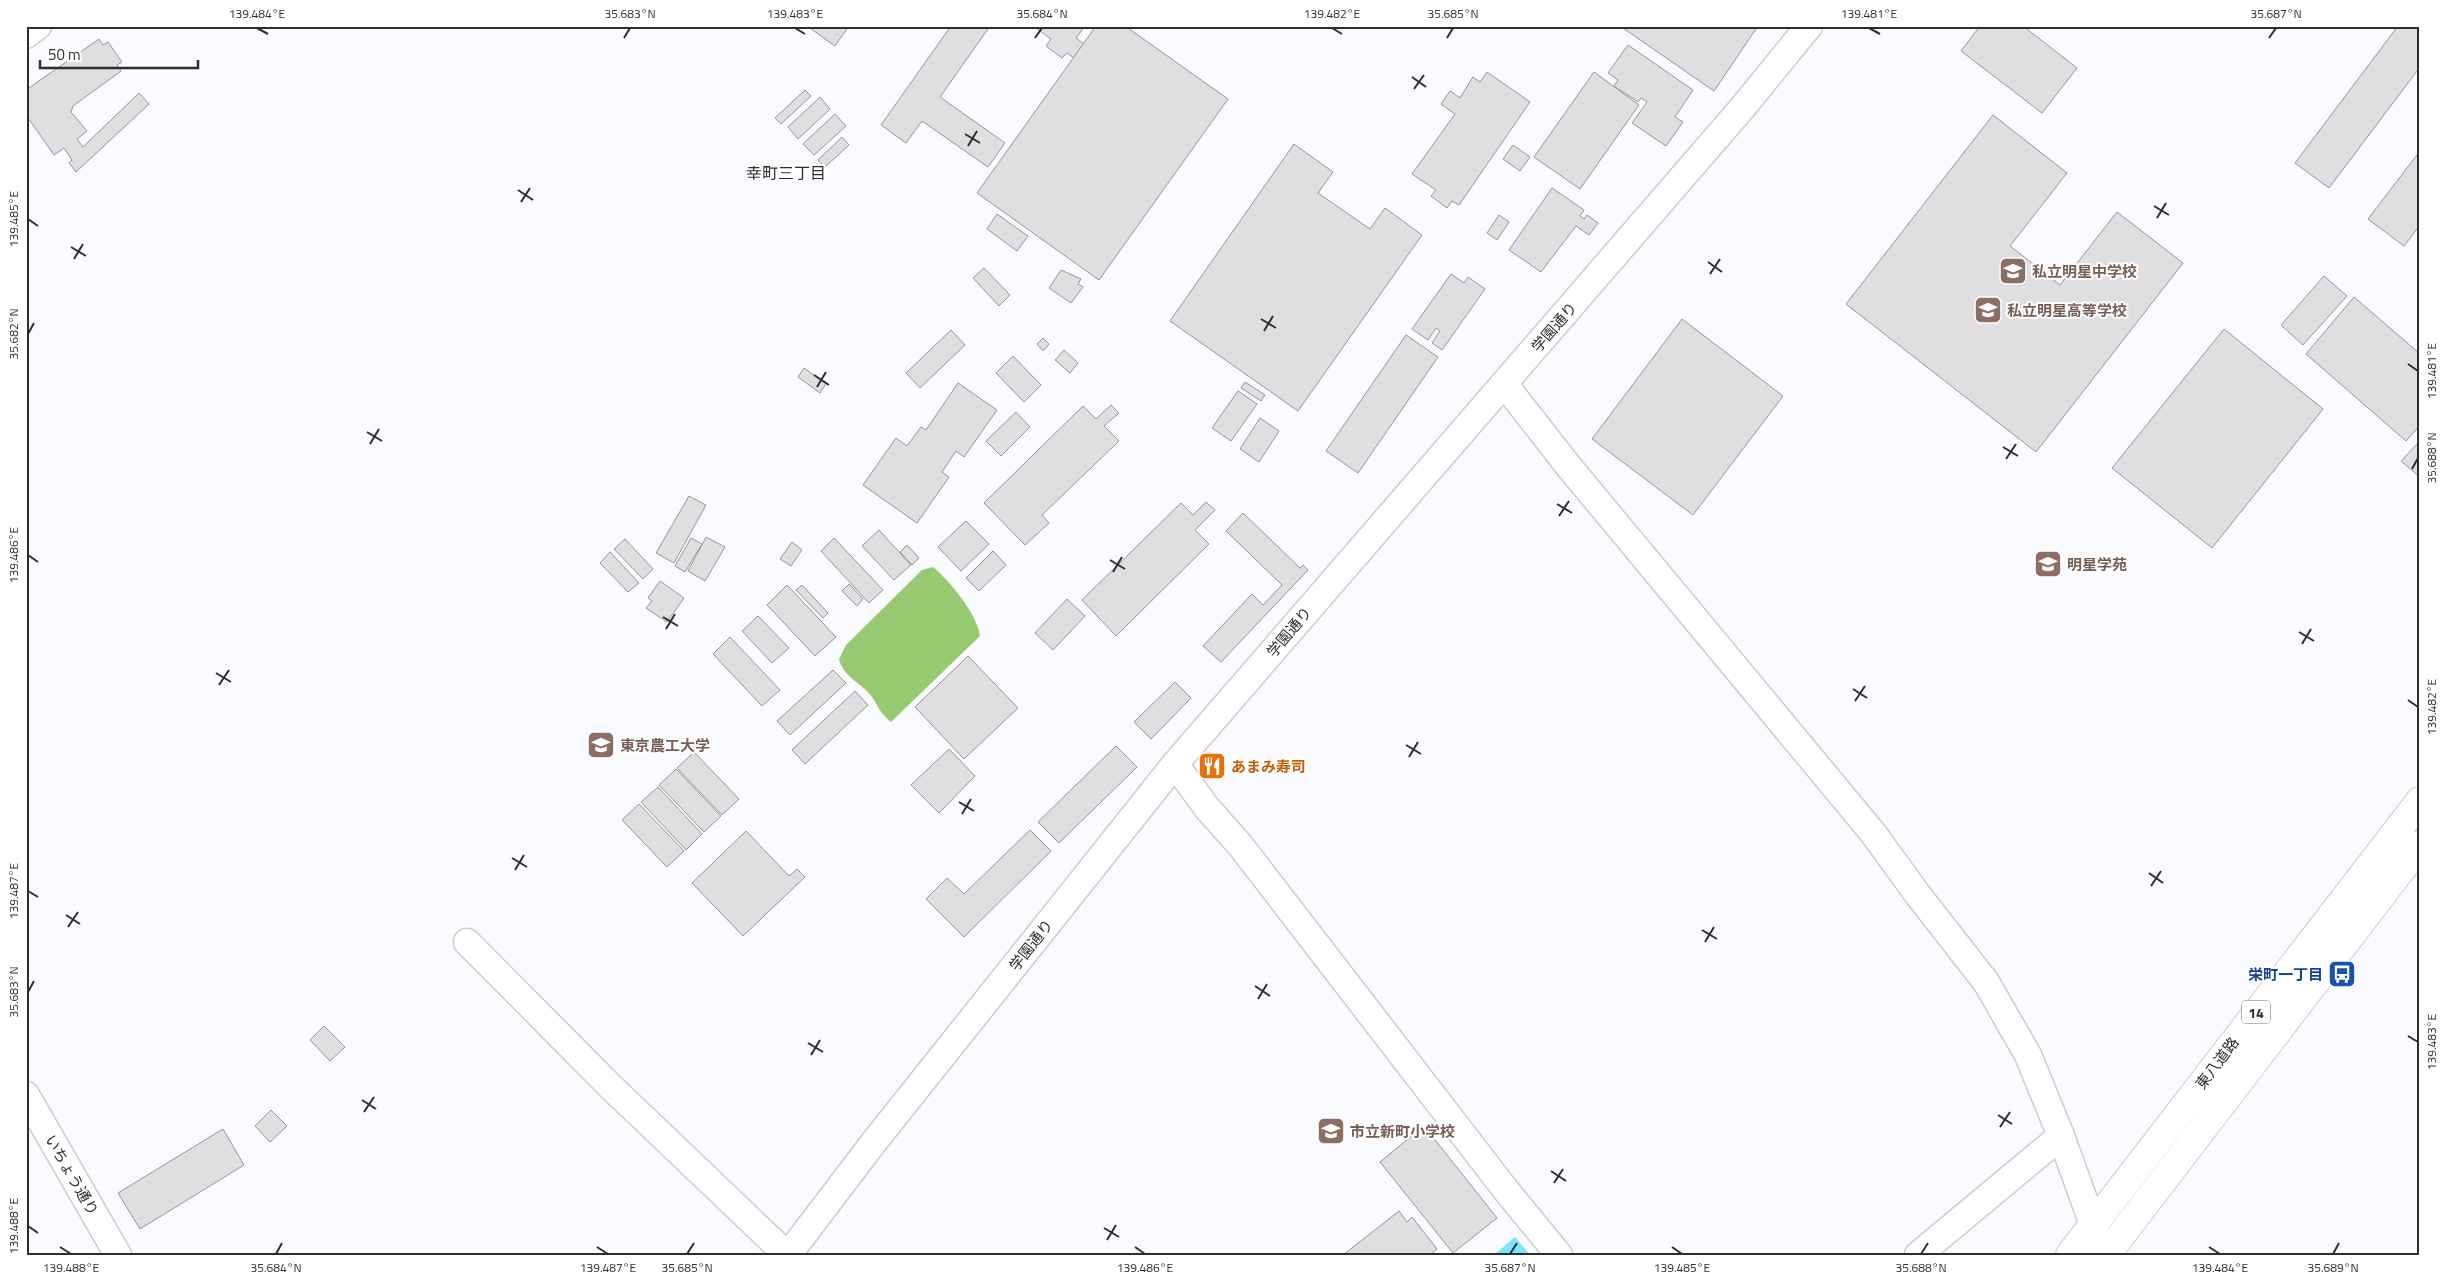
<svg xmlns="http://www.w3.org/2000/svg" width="2446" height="1281" viewBox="0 0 2446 1281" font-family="'Titillium Web','Noto Sans JP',sans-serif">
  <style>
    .forest { fill: #97c971 }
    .water { fill: #7be5fc }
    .building { fill: #e1dee1; stroke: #979597 }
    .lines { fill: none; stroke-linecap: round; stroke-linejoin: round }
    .minor-casing { stroke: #cccdd0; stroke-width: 29 }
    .major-casing { stroke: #cccdd0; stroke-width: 30 }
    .minor { stroke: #fff; stroke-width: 26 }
    .major { stroke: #fff; stroke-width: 28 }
    .ticks { fill: none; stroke: #2e2e2f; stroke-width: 2 }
    .labels { text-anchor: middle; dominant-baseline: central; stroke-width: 4; stroke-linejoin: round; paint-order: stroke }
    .shield { fill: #fff; stroke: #6d6d6d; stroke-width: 1 }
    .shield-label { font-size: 14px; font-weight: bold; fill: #2e2e2f }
    .education-label { font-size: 15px; font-weight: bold; fill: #785e54; stroke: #fff; text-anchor: start }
    .street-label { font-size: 15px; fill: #2e2e2f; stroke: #fff }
    .food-label { font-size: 15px; font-weight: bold; fill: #c56008; stroke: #fff; text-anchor: start }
    .transit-label { font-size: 15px; font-weight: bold; fill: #164399; stroke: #fff; text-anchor: end }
    .neighbourhood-label { font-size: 16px; fill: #2e2e2f; stroke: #fff }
    .neatline { fill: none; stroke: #2e2e2f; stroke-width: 2 }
    .ticks-label { font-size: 12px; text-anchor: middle; fill: #2e2e2f }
  </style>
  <rect width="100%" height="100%" fill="#fafbfe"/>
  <path class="forest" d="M933 567C949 580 978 615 980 636L891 722C879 712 880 709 872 697 862 683 843 677 839 659L846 645 922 570Z"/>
  <path class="water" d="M1515 1237 1530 1255H1494Z"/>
  <g class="building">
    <path d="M807 26H849L835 46Z"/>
    <path d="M951 26H990L940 97 1005 143 988 167 922 121 906 143 881 125Z"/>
    <path d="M1033 26H1085L1076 38 1084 44 1074 58 1067 53 1062 58 1046 46 1051 39Z"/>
    <path d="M1096 26H1125L1228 99 1099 280 977 193Z"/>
    <path d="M1624 26H1758L1714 91 1623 28Z"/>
    <path d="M1980 26H2023L2077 68 2042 113 1961 51Z"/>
    <path d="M2398 26H2420V67L2329 188 2295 163Z"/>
    <path d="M99 39 103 45 108 42 122 62 117 65 121 71 73 106 71 112 87 131 77 139 83 147 139 93 149 104 76 172 69 163 72 160 64 148 54 155 26 115V90Z"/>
    <path d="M1628 45 1693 90 1675 117 1683 122 1666 146 1632 123 1647 102 1641 98 1638 102 1614 86 1618 80 1608 73Z"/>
    <path d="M1487 72 1530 102 1459 205 1452 201 1447 208 1431 196 1436 190 1412 174 1455 114 1441 104 1450 91 1460 98 1473 77 1480 82Z"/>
    <path d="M1594 72 1639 105 1580 189 1534 157Z"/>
    <path d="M805 90 811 96 781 124 775 118Z"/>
    <path d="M820 97 830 109 798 139 788 127Z"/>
    <path d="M835 114 846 126 814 155 803 144Z"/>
    <path d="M1993 115 2067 173 2010 246 2060 285 2117 212 2183 263 2036 452 1846 304Z"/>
    <path d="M842 137 849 145 825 167 818 160Z"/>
    <path d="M1294 144 1333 172 1318 193 1370 229 1385 208 1422 235 1298 411 1170 321Z"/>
    <path d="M1513 145 1530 157 1520 171 1503 159Z"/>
    <path d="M2420 151V225L2404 246 2368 219Z"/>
    <path d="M1552 188 1584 210 1580 216 1584 219 1587 215 1598 223 1589 235 1576 226 1541 272 1509 250Z"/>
    <path d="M997 214 1028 236 1017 251 987 229Z"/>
    <path d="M1499 215 1509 222 1497 240 1487 233Z"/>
    <path d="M984 268 1010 295 999 306 973 278Z"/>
    <path d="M1061 270 1081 279 1078 284 1083 287 1071 303 1049 288Z"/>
    <path d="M1451 274 1464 283 1468 277 1485 289 1442 350 1432 343 1440 331 1436 328 1428 340 1412 329Z"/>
    <path d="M2324 276 2347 296 2303 345 2281 325Z"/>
    <path d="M2354 297 2420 354V425L2406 441 2306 354Z"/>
    <path d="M1682 319 1783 396 1693 515 1592 439Z"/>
    <path d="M2224 329 2323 409 2212 548 2112 468Z"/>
    <path d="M951 330 965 345 920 388 906 373Z"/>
    <path d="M1406 335 1438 357 1358 473 1326 451Z"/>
    <path d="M1043 338 1049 344 1043 351 1037 344Z"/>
    <path d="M1064 350 1078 363 1070 373 1055 360Z"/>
    <path d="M1013 356 1041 385 1024 402 996 373Z"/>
    <path d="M804 368 826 384 820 393 798 377Z"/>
    <path d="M1245 382 1265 395 1261 401 1241 388Z"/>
    <path d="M958 383 997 410 964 457 956 451 942 472 949 477 917 523 863 485 896 438 907 446 921 427 926 430Z"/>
    <path d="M1238 391 1257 404 1231 441 1212 428Z"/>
    <path d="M1111 405 1119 413 1104 426 1119 441 1042 515 1049 523 1025 545 984 503 1083 406 1096 419Z"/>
    <path d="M1016 412 1030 427 1001 456 986 441Z"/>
    <path d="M1260 418 1279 431 1259 462 1240 449Z"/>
    <path d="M2420 441V477L2401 461Z"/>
    <path d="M689 496 706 505 674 563 656 553Z"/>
    <path d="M1206 502 1215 510 1195 530 1209 544 1116 636 1082 600 1181 503 1193 515Z"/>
    <path d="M1243 513 1300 568 1303 565 1308 570 1221 662 1203 646 1252 594 1263 605 1282 585 1226 531Z"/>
    <path d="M966 521 989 544 961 571 938 547Z"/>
    <path d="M879 530 911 565 894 580 862 546Z"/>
    <path d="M706 537 725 547 705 581 688 571Z"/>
    <path d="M691 538 702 544 685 572 675 566Z"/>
    <path d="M834 538 883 590 869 603 821 551Z"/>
    <path d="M625 539 653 569 643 579 614 549Z"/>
    <path d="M792 542 802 550 791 566 780 559Z"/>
    <path d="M907 545 919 558 912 565 900 552Z"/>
    <path d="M993 551 1006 565 979 591 966 578Z"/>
    <path d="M610 552 639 583 628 592 600 563Z"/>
    <path d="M660 581 684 598 667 622 646 608 652 601 648 598Z"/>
    <path d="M849 584 863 599 857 606 842 591Z"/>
    <path d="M787 585 836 637 815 656 767 605Z"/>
    <path d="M802 585 828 613 823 618 796 590Z"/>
    <path d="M1067 599 1085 616 1053 650 1035 633Z"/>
    <path d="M758 616 789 648 772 663 742 631Z"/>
    <path d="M730 637 780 690 762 706 713 654Z"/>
    <path d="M968 656 1018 708 964 759 915 707Z"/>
    <path d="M833 670 846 683 790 735 777 721Z"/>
    <path d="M1175 682 1191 698 1151 739 1134 722Z"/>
    <path d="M855 691 868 705 805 764 792 750Z"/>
    <path d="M1116 746 1137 767 1059 843 1038 822Z"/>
    <path d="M949 749 975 776 939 813 911 785Z"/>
    <path d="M694 752 739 799 722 815 677 768Z"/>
    <path d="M676 769 721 816 704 832 659 785Z"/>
    <path d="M658 787 702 834 686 850 641 802Z"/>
    <path d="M639 804 684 851 667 867 622 820Z"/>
    <path d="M1030 830 1051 851 964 937 926 899 947 878 964 894Z"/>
    <path d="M746 831 789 876 797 869 805 877 743 936 692 883Z"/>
    <path d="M324 1026 345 1047 330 1061 310 1040Z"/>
    <path d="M271 1110 287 1126 270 1142 255 1126Z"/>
    <path d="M1424 1126 1497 1218 1453 1253 1380 1162Z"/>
    <path d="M223 1129 244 1165 140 1229 118 1193Z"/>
    <path d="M1399 1211 1407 1222 1412 1217 1437 1249 1430 1255H1343Z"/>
  </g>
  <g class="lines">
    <g class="minor-casing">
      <g id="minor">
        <path d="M26 35 38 26"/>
        <path d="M1505 385 1570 468 1873 833 1918 895 1986 982 2028 1055 2061 1136 2104 1255"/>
        <path d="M1175 764 1207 808 1240 845 1505 1189 1559 1255"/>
        <path d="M467 942 612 1088 787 1255"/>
        <path d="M26 1095 118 1255"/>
        <path d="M788 1255 874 1142 1175 764 1743 107 1809 26"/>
        <path d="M1918 1255 2061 1136"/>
      </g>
    </g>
    <g class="major-casing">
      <g id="major">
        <path d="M2070 1255 2420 801"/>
        <path d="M2106 1255 2420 845"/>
      </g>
    </g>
    <use href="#minor" class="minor"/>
    <use href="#major" class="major"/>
  </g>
  <path class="ticks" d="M257 28 268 34M795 28 805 34M1332 28 1342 34M1869 28 1880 34M624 38 630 28M1035 38 1042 28M1447 38 1453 28M2269 38 2276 28M1412 77 1426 87M1414 89 1424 75M965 134 980 143M968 146 977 131M518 190 533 200M521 202 530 188M2154 206 2169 215M2157 218 2166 203M28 219 38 226M71 247 86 256M74 259 83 244M1708 262 1722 272M1710 274 1720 259M1261 319 1276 328M1264 331 1273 316M28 334 34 323M2408 364 2418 371M814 375 829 385M817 387 826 372M367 432 382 441M370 444 379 429M2003 447 2018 456M2006 459 2016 444M2412 469 2418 458M1557 504 1572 513M1559 516 1569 501M28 555 38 562M1110 560 1125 569M1113 572 1122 557M663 617 678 626M666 629 675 614M2299 632 2314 641M2302 644 2311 629M216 673 231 682M219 685 229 670M1853 689 1867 698M2408 700 2418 707M1855 701 1865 686M1406 745 1421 754M1409 757 1418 742M959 802 974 811M962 814 971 799M512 858 527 867M515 870 524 855M2149 873 2163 883M2151 886 2161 871M28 891 38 897M66 915 80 924M68 927 78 912M1702 930 1717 939M1705 942 1714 927M1255 986 1270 996M28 992 34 981M1258 999 1267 984M2408 1036 2418 1042M808 1043 823 1052M811 1055 820 1040M362 1100 376 1109M364 1112 374 1097M1998 1115 2012 1124M2000 1127 2010 1112M1551 1171 1566 1181M1554 1183 1563 1169M28 1226 38 1233M1104 1228 1119 1237M1107 1240 1116 1225M60 1247 71 1254M597 1247 608 1254M1135 1247 1145 1254M1672 1247 1682 1254M2209 1247 2220 1254M276 1254 282 1243M687 1254 694 1243M1510 1254 1517 1243M1921 1254 1928 1243M2333 1254 2339 1243"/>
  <defs>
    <g id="school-square" transform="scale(1.4375)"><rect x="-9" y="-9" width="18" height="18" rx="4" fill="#8d6e63" stroke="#fff"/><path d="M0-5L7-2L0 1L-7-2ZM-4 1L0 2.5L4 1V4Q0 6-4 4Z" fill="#fff"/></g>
    <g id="university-square" transform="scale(1.4375)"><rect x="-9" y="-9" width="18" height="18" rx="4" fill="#8d6e63" stroke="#fff"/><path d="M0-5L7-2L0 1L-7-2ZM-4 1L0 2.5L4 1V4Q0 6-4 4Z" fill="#fff"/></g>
    <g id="restaurant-square" transform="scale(1.4375)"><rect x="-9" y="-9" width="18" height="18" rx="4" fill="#e8710a" stroke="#fff"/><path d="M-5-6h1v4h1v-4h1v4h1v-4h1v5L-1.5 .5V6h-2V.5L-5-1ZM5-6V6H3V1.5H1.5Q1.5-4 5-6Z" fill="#fff"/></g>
    <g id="bus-square" transform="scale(1.4375)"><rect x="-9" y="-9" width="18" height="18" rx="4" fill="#1a4fb4" stroke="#fff"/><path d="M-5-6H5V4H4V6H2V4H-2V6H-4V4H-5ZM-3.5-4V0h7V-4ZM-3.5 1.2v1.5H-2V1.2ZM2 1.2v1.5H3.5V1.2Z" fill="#fff"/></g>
  </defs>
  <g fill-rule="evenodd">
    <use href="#school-square" x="2013" y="271"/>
    <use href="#school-square" x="1988" y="310"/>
    <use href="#school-square" x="2048" y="564"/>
    <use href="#university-square" x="601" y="745"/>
    <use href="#restaurant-square" x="1212" y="766"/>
    <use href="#bus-square" x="2342" y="974"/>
    <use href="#school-square" x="1331" y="1131"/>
  </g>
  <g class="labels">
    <rect class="shield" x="2242" y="1000.5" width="28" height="23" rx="4"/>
    <g class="shield-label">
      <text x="2256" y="1012">14</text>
    </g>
    <g class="education-label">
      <text x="2032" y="271">私立明星中学校</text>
      <text x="2007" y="310">私立明星高等学校</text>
      <text x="2067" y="564">明星学苑</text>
      <text x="620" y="745">東京農工大学</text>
      <text x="1350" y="1131">市立新町小学校</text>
    </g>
    <g class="street-label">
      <text transform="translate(1554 327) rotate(-49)">学園通り</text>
      <text transform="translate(1289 632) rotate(-50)">学園通り</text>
      <text transform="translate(1031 945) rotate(-52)">学園通り</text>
      <text transform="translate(2217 1063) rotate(-53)">東八道路</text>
      <text transform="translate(72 1175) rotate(60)">いちょう通り</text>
    </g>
    <g class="food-label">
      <text x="1231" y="766">あまみ寿司</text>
    </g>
    <g class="transit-label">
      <text x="2323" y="974">栄町一丁目</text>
    </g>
    <g class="neighbourhood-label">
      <text x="786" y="173">幸町三丁目</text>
    </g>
  </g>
  <rect width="2446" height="1281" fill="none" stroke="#ffffff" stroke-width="55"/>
  <path d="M40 60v8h158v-8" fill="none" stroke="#2e2e2f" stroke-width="2.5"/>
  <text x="48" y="60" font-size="15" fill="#2e2e2f" stroke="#ffffff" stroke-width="4" paint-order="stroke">50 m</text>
  <rect x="28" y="28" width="2390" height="1226" class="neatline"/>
  <g class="ticks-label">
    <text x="257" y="18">139.484°E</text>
    <text x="630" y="18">35.683°N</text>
    <text x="795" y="18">139.483°E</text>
    <text x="1042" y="18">35.684°N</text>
    <text x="1332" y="18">139.482°E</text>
    <text x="1453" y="18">35.685°N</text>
    <text x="1869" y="18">139.481°E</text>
    <text x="2276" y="18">35.687°N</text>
    <text transform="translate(14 219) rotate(-90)" y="4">139.485°E</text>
    <text transform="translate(14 334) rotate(-90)" y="4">35.682°N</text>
    <text transform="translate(2432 371) rotate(-90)" y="4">139.481°E</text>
    <text transform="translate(2432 458) rotate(-90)" y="4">35.688°N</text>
    <text transform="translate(14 555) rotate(-90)" y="4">139.486°E</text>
    <text transform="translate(2432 707) rotate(-90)" y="4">139.482°E</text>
    <text transform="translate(14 891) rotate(-90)" y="4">139.487°E</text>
    <text transform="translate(14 992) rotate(-90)" y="4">35.683°N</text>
    <text transform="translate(2432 1042) rotate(-90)" y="4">139.483°E</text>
    <text transform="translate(14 1226) rotate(-90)" y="4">139.488°E</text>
    <text x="71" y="1272">139.488°E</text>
    <text x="276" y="1272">35.684°N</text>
    <text x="608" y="1272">139.487°E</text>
    <text x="687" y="1272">35.685°N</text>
    <text x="1145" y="1272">139.486°E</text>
    <text x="1510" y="1272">35.687°N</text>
    <text x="1682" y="1272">139.485°E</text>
    <text x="1921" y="1272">35.688°N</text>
    <text x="2220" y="1272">139.484°E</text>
    <text x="2333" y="1272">35.689°N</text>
  </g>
</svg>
